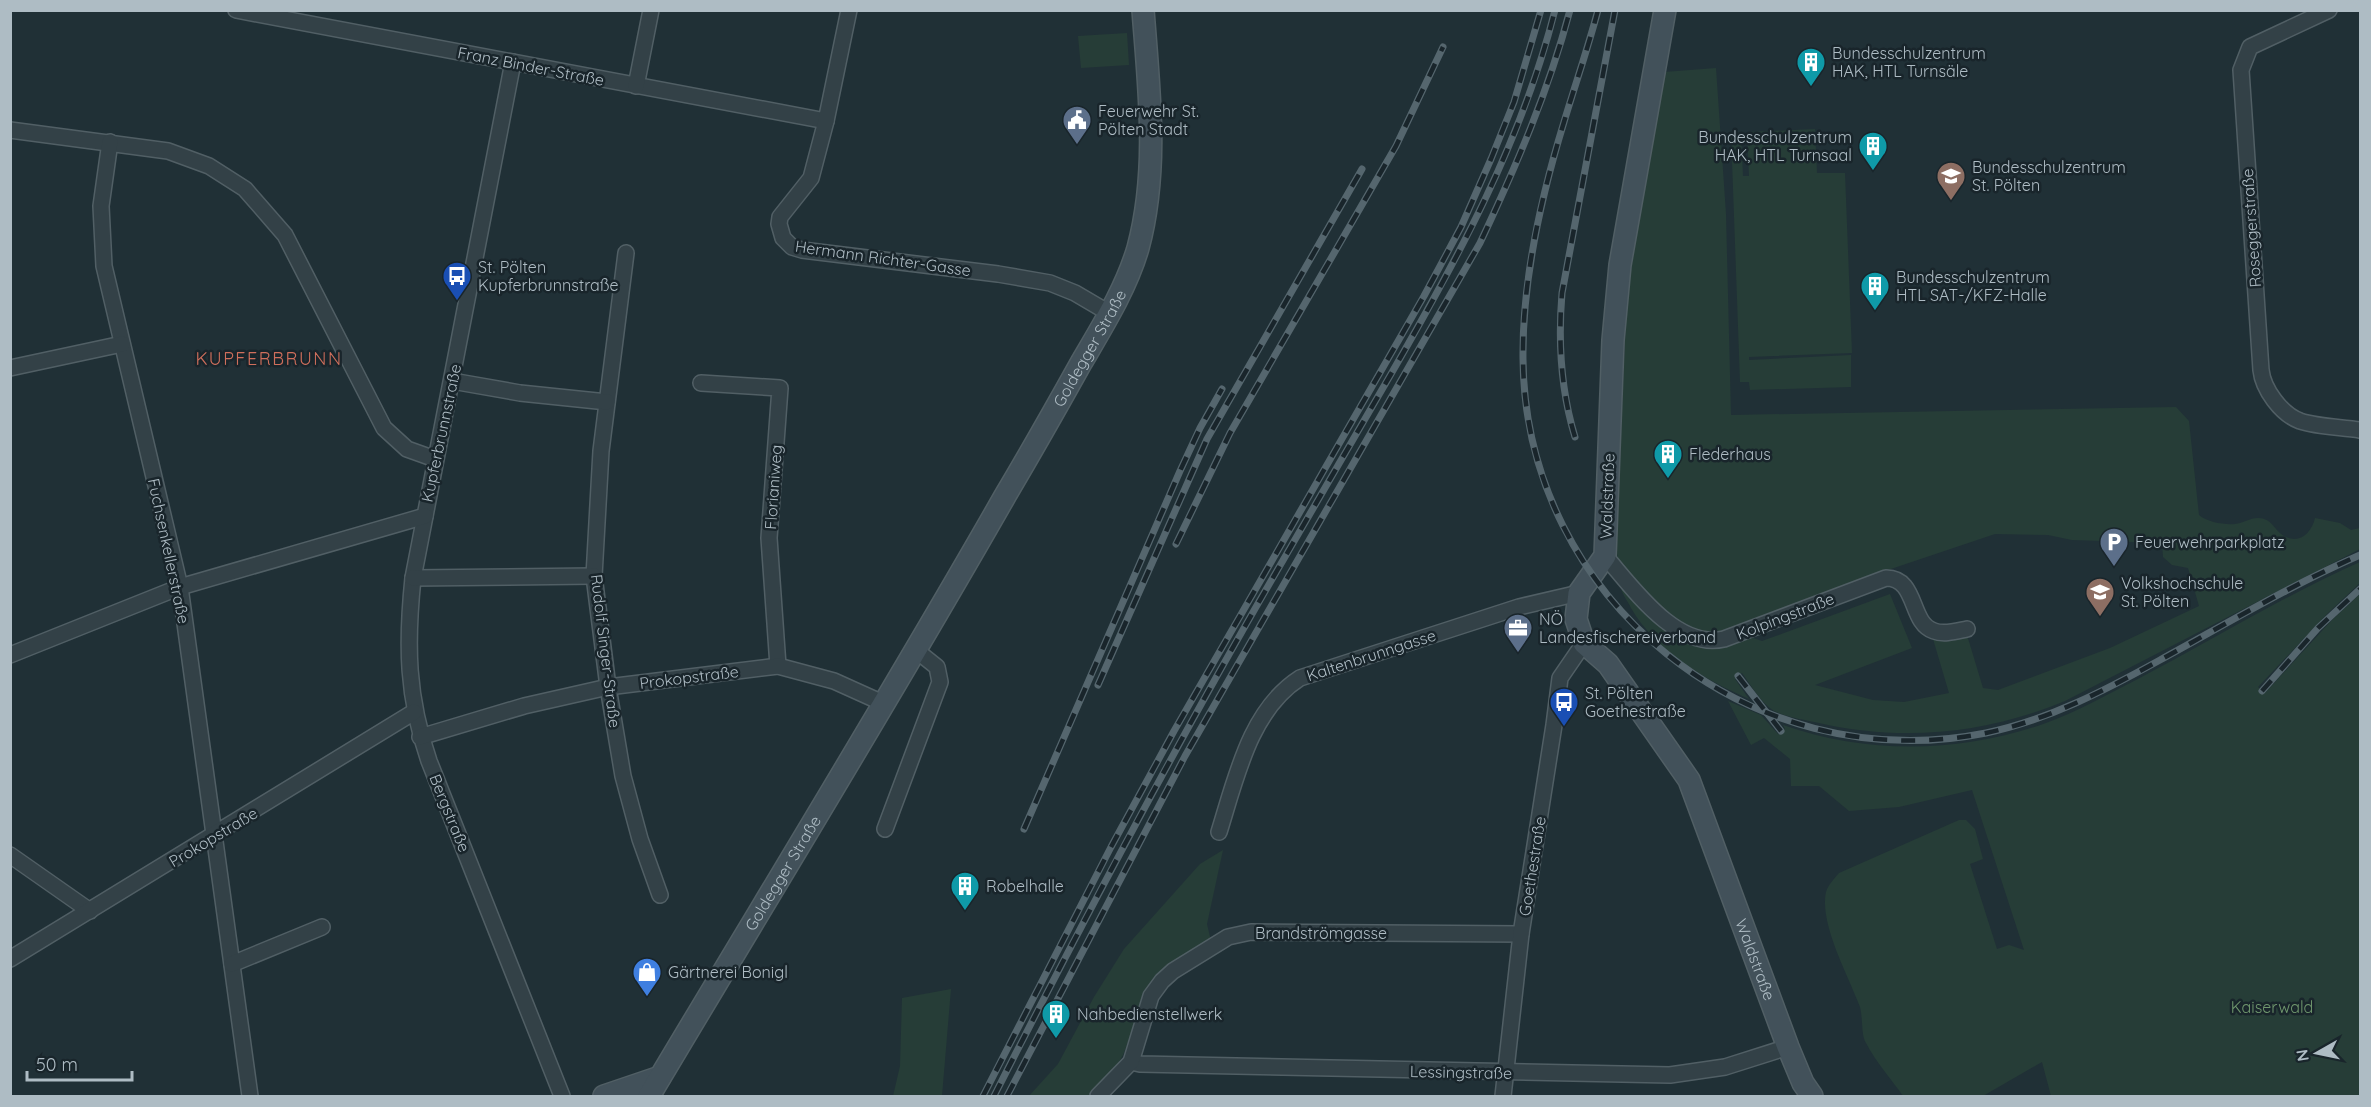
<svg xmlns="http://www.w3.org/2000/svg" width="2371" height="1107" viewBox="0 0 2371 1107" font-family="Quicksand,sans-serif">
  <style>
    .green { fill: #263d37 }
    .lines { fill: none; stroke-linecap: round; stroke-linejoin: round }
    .street-casing { stroke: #515f65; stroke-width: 18 }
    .secondary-casing { stroke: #515f65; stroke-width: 24 }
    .street { stroke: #334147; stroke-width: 15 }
    .secondary { stroke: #42515a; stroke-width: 21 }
    .rail-casing { stroke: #55666e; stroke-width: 7 }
    .rail { stroke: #19252b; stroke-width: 4.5; stroke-dasharray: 14; stroke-linecap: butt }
    .labels { text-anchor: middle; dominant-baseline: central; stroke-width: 5; stroke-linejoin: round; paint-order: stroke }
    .poi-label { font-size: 16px; fill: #aebcc4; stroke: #19252b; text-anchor: start }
    .street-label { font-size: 16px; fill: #aebcc4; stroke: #19252b }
    .park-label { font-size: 16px; fill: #70986e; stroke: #19252b }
    .neighbourhood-label { font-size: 18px; letter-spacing: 1.5px; fill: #d06f5c; stroke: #19252b }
  </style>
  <rect width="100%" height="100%" fill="#203036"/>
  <g class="green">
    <path d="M1127 33 1129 65 1081 68 1078 36Z"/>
    <path d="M1716 68 1726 214 1731 415 2176 407 2189 421 2199 515C2207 522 2224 525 2235 524 2243 523 2250 518 2258 518 2272 518 2274 530 2284 536 2300 545 2312 532 2315 518L2340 523 2351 530 2360 528V549L2065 701C1985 734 1903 742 1819 723 1805 720 1786 717 1774 711 1761 703 1751 685 1742 673L1735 679 1749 699C1705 680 1655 650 1631 608 1628 601 1622 595 1621 587 1639 606 1679 642 1704 645 1718 647 1732 640 1744 635L1762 641 1890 594 1912 648 1815 685 1873 700 1904 702 1949 693 1933 639 1967 635 1983 688 1998 690 2110 648 2199 606 2188 568 2172 565 2163 557 2162 543 2072 540 2048 535 1995 534 1882 572 1732 631C1717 635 1706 638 1691 632 1676 627 1624 575 1618 560 1617 556 1617 550 1616 546L1626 316 1631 270 1664 72Z"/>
    <path d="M1815 129 1817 173H1845L1852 353 1749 357V360L1851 355V387L1750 390 1749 382H1740L1731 133 1741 132 1743 176H1749L1747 132Z"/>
    <path d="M2360 562V583L2328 613 2258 687 2265 693 2332 620 2360 594V1096H2051L2042 1062 1983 1096H1903C1891 1079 1876 1062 1866 1043 1861 1036 1863 1018 1860 1007 1849 977 1819 924 1826 892 1828 885 1834 879 1839 873L1959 820H1966L1975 829 1983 859 1970 864 1997 949 2009 945 2024 950 1972 790 1899 807 1849 811 1819 786H1791L1790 759 1764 738 1751 745 1728 701 1761 715 1778 734 1785 729 1783 725C1868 755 1962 753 2046 723 2077 712 2106 695 2136 680 2211 641 2283 596 2360 562Z"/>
    <path d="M1223 850 1207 924 1211 941 1149 989 1123 1055 1113 1072 1088 1096H1029L1058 1064 1094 997 1124 949 1200 864Z"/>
    <path d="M951 989 942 1096H893L900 1066 902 998Z"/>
  </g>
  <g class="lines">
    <g class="street-casing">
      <g id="street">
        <path d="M236 10 826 121"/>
        <path d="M849 10 826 121 811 178 780 217 779 224 783 238 792 247 802 250 998 274 1050 283 1075 293 1109 313"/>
        <path d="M2329 10 2250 47 2241 70 2261 370C2263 389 2281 414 2300 421 2318 427 2341 427 2360 430"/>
        <path d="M513 62 413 578C406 645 407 697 429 761L562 1096"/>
        <path d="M636 86 651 10"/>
        <path d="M10 130 168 151 209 166 245 189 285 235 384 428 407 449 435 459"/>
        <path d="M110 142 101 206 104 266 180 587 250 1096"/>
        <path d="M626 253 601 451 594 576 608 687 623 776 640 839 660 895"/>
        <path d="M10 368 122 344"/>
        <path d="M452 381 520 393 607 402"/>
        <path d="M701 383 780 388 769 538 778 666"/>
        <path d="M1605 556C1633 588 1676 650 1724 639L1886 578C1918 578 1909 623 1934 631 1944 635 1957 631 1967 629"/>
        <path d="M413 578 594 576"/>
        <path d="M10 655 180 587 425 516"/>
        <path d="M420 737 524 706 608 687 778 666 834 681 885 704"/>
        <path d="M885 829 940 682 937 667 917 651"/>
        <path d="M1219 832C1236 778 1250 710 1300 678L1519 607 1579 593"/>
        <path d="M10 855 90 911"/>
        <path d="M10 959 414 712"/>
        <path d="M232 964 322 927"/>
        <path d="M1131 1062 1140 1064 1670 1075 1725 1067 1788 1047"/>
        <path d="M1098 1096 1131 1062 1151 996 1162 981 1173 971 1228 937 1251 932 1521 934"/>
        <path d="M1503 1096 1521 934 1554 725 1560 678 1584 643"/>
      </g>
    </g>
    <g class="secondary-casing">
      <g id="secondary">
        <path id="s1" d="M1665 10 1620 265 1613 340 1605 556 1579 593 1576 619 1584 643 1608 664 1689 780 1788 1047 1803 1083 1812 1096"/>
        <path d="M604 1096 660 1077"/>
        <path id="s2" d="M649 1096C768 896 890 698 1005 496 1031 452 1056 408 1081 363 1102 327 1126 289 1138 248 1159 170 1149 89 1143 10"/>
      </g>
    </g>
    <use href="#street" class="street"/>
    <use href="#secondary" class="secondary"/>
    <g class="rail-casing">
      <g id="rail">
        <path d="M1598 10C1588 48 1575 85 1564 122 1541 197 1522 280 1523 359 1525 600 1750 780 1986 733 2048 720 2104 691 2160 660 2226 624 2291 585 2360 555"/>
        <path d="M1575 437C1561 391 1558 341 1562 293L1615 10"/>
        <path d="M1176 544 1230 433 1396 146 1443 47"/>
        <path d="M1738 676 1781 731"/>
        <path d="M1098 685 1207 439 1362 169"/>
        <path d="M2262 691 2318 628 2360 589"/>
        <path d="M1024 829 1180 471 1200 428 1222 389"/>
        <path d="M983 1096 1111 847 1174 731 1424 296 1461 227 1491 159 1514 102 1541 10"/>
        <path d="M994 1096C1082 923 1173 750 1271 581 1311 512 1351 443 1391 374 1458 258 1522 141 1555 10"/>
        <path d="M1007 1096 1185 756 1480 243C1516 166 1548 93 1570 10"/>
      </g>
    </g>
    <use href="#rail" class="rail"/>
  </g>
  <defs>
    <g id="building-pin" transform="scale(1.5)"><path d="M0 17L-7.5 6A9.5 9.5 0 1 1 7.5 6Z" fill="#0f9aa8" stroke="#19252b"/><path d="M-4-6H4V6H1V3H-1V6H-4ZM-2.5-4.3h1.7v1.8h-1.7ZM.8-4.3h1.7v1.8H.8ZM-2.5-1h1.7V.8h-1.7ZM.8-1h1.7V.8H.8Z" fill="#fff"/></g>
    <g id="civic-pin" transform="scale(1.5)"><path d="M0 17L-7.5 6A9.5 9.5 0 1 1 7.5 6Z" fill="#5c6f8a" stroke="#19252b"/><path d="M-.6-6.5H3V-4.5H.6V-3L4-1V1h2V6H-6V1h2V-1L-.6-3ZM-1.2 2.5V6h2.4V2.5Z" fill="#fff"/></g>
    <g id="school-pin" transform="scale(1.5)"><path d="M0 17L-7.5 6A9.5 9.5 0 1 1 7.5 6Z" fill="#8d6e63" stroke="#19252b"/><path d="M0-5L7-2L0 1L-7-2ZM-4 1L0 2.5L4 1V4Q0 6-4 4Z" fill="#fff"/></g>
    <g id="bus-pin" transform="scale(1.5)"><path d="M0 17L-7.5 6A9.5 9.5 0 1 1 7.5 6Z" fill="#1a4fb4" stroke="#19252b"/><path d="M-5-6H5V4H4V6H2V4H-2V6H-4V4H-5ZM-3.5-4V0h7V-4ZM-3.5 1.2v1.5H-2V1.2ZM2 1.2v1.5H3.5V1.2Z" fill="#fff"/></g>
    <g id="parking-pin" transform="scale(1.5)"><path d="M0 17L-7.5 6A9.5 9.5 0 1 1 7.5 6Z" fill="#5c6f8a" stroke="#19252b"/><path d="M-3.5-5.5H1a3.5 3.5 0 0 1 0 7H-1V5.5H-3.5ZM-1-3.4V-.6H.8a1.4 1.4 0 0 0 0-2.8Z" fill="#fff"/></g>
    <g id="office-pin" transform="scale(1.5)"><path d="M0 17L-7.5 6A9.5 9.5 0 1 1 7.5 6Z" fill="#5c6f8a" stroke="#19252b"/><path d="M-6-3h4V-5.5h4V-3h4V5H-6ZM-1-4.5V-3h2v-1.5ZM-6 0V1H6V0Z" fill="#fff"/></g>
    <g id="shop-pin" transform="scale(1.5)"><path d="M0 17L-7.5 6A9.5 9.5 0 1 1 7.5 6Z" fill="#3f7fe0" stroke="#19252b"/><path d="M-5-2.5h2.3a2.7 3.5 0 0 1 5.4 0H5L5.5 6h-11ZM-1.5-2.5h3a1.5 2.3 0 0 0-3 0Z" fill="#fff"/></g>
  </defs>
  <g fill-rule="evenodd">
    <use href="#building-pin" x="1811" y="62"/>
    <use href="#civic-pin" x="1077" y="120"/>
    <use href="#building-pin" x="1873" y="146"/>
    <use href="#school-pin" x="1951" y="176"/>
    <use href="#bus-pin" x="457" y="276"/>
    <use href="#building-pin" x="1875" y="286"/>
    <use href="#building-pin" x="1668" y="454"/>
    <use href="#parking-pin" x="2114" y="542"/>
    <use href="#school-pin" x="2100" y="592"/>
    <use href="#office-pin" x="1518" y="628"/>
    <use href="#bus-pin" x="1564" y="702"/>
    <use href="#building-pin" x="965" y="886"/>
    <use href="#shop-pin" x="647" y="972"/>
    <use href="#building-pin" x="1056" y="1014"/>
  </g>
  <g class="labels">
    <g class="poi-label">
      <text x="1832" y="53">Bundesschulzentrum<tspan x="1832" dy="18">HAK, HTL Turnsäle</tspan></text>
      <text x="1098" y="111">Feuerwehr St.<tspan x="1098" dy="18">Pölten Stadt</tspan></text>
      <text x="1852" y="137" text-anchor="end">Bundesschulzentrum<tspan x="1852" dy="18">HAK, HTL Turnsaal</tspan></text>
      <text x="1972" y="167">Bundesschulzentrum<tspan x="1972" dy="18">St. Pölten</tspan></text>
      <text x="478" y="267">St. Pölten<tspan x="478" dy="18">Kupferbrunnstraße</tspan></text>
      <text x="1896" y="277">Bundesschulzentrum<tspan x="1896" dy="18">HTL SAT-/KFZ-Halle</tspan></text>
      <text x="1689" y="454">Flederhaus</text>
      <text x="2135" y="542">Feuerwehrparkplatz</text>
      <text x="2121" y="583">Volkshochschule<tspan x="2121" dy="18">St. Pölten</tspan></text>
      <text x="1539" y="619">NÖ<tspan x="1539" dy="18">Landesfischereiverband</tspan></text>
      <text x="1585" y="693">St. Pölten<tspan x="1585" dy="18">Goethestraße</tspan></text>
      <text x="986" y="886">Robelhalle</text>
      <text x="668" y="972">Gärtnerei Bonigl</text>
      <text x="1077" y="1014">Nahbedienstellwerk</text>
    </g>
    <g class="street-label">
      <text transform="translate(531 66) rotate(11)">Franz Binder-Straße</text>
      <text transform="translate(2251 228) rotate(-94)">Roseggerstraße</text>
      <text transform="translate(883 258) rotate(8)">Hermann Richter-Gasse</text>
      <text stroke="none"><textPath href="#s2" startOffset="868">Goldegger Straße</textPath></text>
      <text transform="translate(441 433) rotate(-78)">Kupferbrunnstraße</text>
      <text transform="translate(773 487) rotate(-86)">Florianiweg</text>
      <text transform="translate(1607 496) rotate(-88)">Waldstraße</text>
      <text transform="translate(169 551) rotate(78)">Fuchsenkellerstraße</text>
      <text transform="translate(1785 616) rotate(-21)">Kolpingstraße</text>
      <text transform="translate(606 651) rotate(83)">Rudolf Singer-Straße</text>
      <text transform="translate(1371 655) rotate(-18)">Kaltenbrunngasse</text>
      <text transform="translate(689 677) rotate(-7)">Prokopstraße</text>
      <text transform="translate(450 813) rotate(68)">Bergstraße</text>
      <text transform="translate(213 837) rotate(-31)">Prokopstraße</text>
      <text transform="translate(1532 866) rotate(-81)">Goethestraße</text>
      <text stroke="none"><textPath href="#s2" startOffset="260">Goldegger Straße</textPath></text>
      <text x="1321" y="933">Brandströmgasse</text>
      <text stroke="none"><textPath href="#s1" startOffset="1012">Waldstraße</textPath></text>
      <text transform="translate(1461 1072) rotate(1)">Lessingstraße</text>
    </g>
    <g class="park-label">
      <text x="2272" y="1007">Kaiserwald</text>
    </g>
    <g class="neighbourhood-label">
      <text x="269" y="358">KUPFERBRUNN</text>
    </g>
  </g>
  <rect width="2371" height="1107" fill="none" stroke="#aebcc4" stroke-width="24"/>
  <g transform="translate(2317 1053) rotate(261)" stroke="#19252b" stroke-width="4.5" paint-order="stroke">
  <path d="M0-4.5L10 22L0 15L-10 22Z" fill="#aebcc4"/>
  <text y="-9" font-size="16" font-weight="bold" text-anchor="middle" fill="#aebcc4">N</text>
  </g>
  <path d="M27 1071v9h105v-9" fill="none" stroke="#aebcc4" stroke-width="3"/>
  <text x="36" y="1071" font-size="18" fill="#aebcc4" stroke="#19252b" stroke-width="4.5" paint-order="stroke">50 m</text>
</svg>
